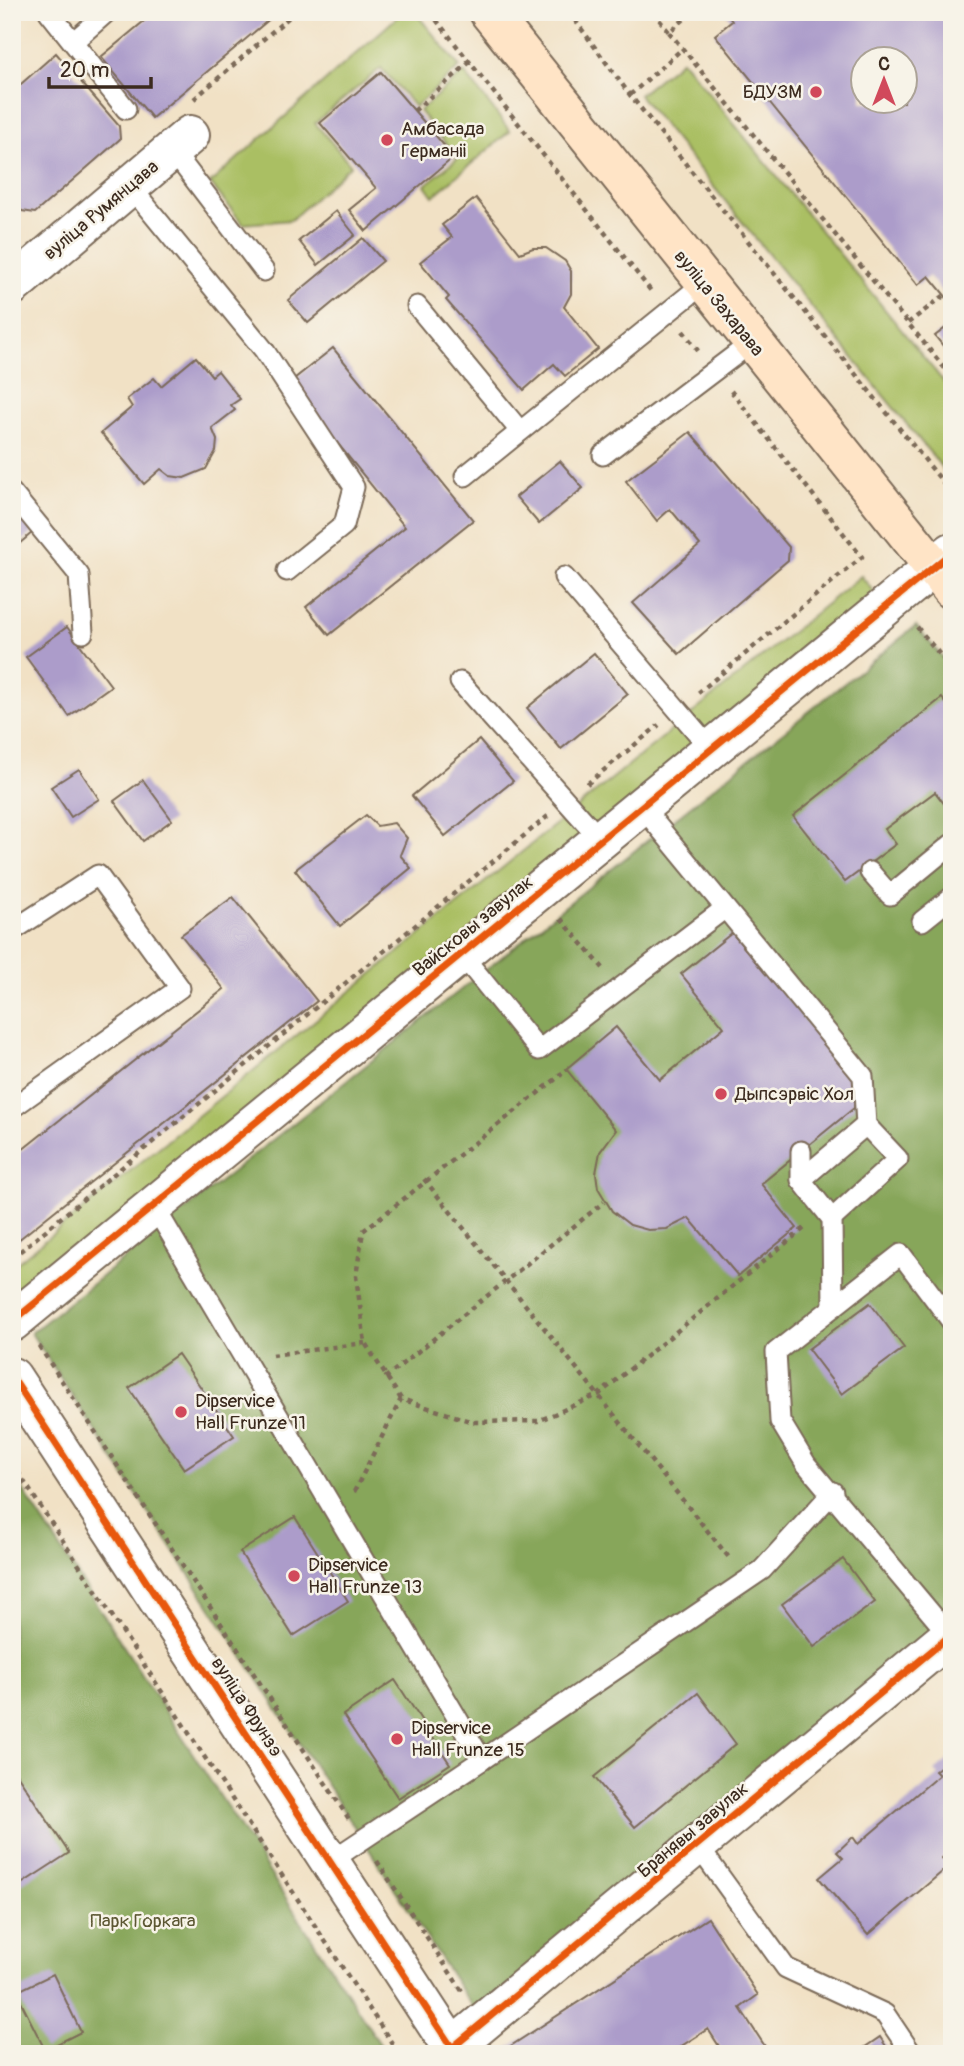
<svg xmlns="http://www.w3.org/2000/svg" width="964" height="2066" viewBox="0 0 964 2066" font-family="Pangolin,sans-serif">
  <style>
    .green { fill: #aabf64; stroke: #727441; stroke-width: 2 }
    .forest { fill: #87a65a; stroke: #61683c; stroke-width: 2 }
    .building { fill: #ac9cca; fill-rule: evenodd }
    .lines { fill: none; stroke-linecap: round; stroke-linejoin: round }
    .service-casing { stroke: #7b6a58; stroke-width: 23 }
    .minor-casing { stroke: #7b6a58; stroke-width: 42 }
    .tertiary-casing { stroke: #7b6a58; stroke-width: 42 }
    .secondary-casing { stroke: #7b6a58; stroke-width: 42 }
    .path { stroke: #7b6a58; stroke-width: 4.5; stroke-dasharray: 5 5; stroke-linecap: butt }
    .service { stroke: #fff; stroke-width: 19 }
    .minor { stroke: #fff; stroke-width: 38 }
    .tertiary { stroke: #fff; stroke-width: 38 }
    .secondary { stroke: #ffe4c6; stroke-width: 38 }
    .cycleway-casing { stroke: #f7f3e8; stroke-width: 11 }
    .cycleway { stroke: #e8590c; stroke-width: 7 }
    .poi-dot { fill: #d1495b; stroke: #f7f3e8; stroke-width: 2.5 }
    .labels { text-anchor: middle; dominant-baseline: central; stroke-width: 5; stroke-linejoin: round; paint-order: stroke }
    .poi-label { font-size: 19px; fill: #3b2a1e; stroke: #f7f3e8; text-anchor: start }
    .street-label { font-size: 19px; fill: #3b2a1e; stroke: #f7f3e8 }
    .park-label { font-size: 19px; fill: #5c5733; stroke: #f7f3e8 }
  </style>
  <rect width="100%" height="100%" fill="#f7f3e8"/>
  <filter id="ink" filterUnits="userSpaceOnUse"><feTurbulence type="fractalNoise" baseFrequency=".0143" numOctaves="2"/><feDisplacementMap in="SourceGraphic" scale="14" xChannelSelector="R" yChannelSelector="G"/><feConvolveMatrix kernelMatrix="1 2 1 2 8 2 1 2 1" color-interpolation-filters="sRGB"/></filter>
  <filter id="wash" filterUnits="userSpaceOnUse"><feTurbulence type="fractalNoise" baseFrequency=".00686" numOctaves="4" result="noise"/><feDisplacementMap in="SourceGraphic" scale="28" xChannelSelector="R" yChannelSelector="G"/><feGaussianBlur stdDeviation="1.57" result="paint"/><feColorMatrix in="noise" values="0 0 0 0 0 0 0 0 0 0 0 0 0 0 0 0 0 1.4 0 .05"/><feComposite in="paint" operator="in"/></filter>
  <g filter="url(#wash)">
    <rect width="100%" height="100%" fill="#f1e1c5"/>
    <g class="green">
      <path d="M403 12H415L460 67 415 107 381 68 315 123 351 165 291 220 243 224 210 183Z"/>
      <path d="M682 60 952 392V464L944 470 639 95Z"/>
      <path d="M464 72 510 131 433 196 425 185 458 158 419 111Z"/>
      <path d="M861 576 884 604 27 1301 12 1283V1267Z"/>
    </g>
    <g class="forest">
      <path d="M916 626 952 669V1620L482 2022 31 1333Z"/>
      <path d="M12 1473 385 2052 386 2054H12Z"/>
    </g>
    <g id="blocks">
      <g class="building">
        <path d="M155 12H278L152 118 101 57Z"/>
        <path d="M725 12H856L860 17 866 12H952V304L929 276 918 285 715 35 732 21ZM862 60H904V102H862Z"/>
        <path d="M56 53 119 126 120 139 35 213 22 211 12 201V92Z"/>
        <path d="M381 72 454 157 366 231 349 210 376 188 320 123Z"/>
        <path d="M476 198 520 253 533 248H546L565 261 571 271V294L564 307 598 349 565 376 554 364 524 390 446 300 449 297 420 262 452 237 442 225Z"/>
        <path d="M336 211 355 235 318 265 299 241Z"/>
        <path d="M363 238 383 261 308 323 288 300Z"/>
        <path d="M952 323V357L935 336Z"/>
        <path d="M333 348 473 520 329 635 306 607 405 527 289 383Z"/>
        <path d="M196 357 212 376 218 371 240 399 231 405 235 410 212 428 217 440 216 451 206 469 184 478 170 476 161 469 144 484 101 433 132 407 127 399 154 378 161 386Z"/>
        <path d="M690 432 789 547 788 560 679 654 633 603 700 545 670 509 657 521 626 481Z"/>
        <path d="M560 461 583 488 539 524 516 497Z"/>
        <path d="M12 508 33 532 12 550Z"/>
        <path d="M67 627 111 686 69 716 26 657Z"/>
        <path d="M594 653 628 694 561 749 527 708Z"/>
        <path d="M942 698 952 711V814L935 792 885 829 896 844 845 882 793 816Z"/>
        <path d="M479 740 513 781 445 836 412 796Z"/>
        <path d="M79 769 99 799 71 817 51 787Z"/>
        <path d="M143 780 172 820 143 841 114 801Z"/>
        <path d="M366 815 377 826 394 823 407 838 400 855 411 868 340 926 295 870Z"/>
        <path d="M233 897 317 1001 12 1245V1158L224 989 181 935Z"/>
        <path d="M732 933 856 1081 854 1108 761 1184 797 1228 738 1276 689 1218 667 1229 648 1230 630 1225 612 1211 598 1188 596 1173 600 1152 616 1130 566 1069 616 1027 660 1080 724 1027 681 974Z"/>
        <path d="M870 1303 904 1348 842 1394 808 1349Z"/>
        <path d="M178 1354 234 1436 184 1469 129 1388Z"/>
        <path d="M295 1517 348 1601 293 1636 240 1552Z"/>
        <path d="M843 1559 875 1602 814 1647 782 1604Z"/>
        <path d="M395 1680 450 1764 398 1798 343 1715Z"/>
        <path d="M698 1693 736 1744 635 1827 594 1777Z"/>
        <path d="M952 1757V1849L942 1858 949 1866 868 1935 819 1878 843 1858 837 1852 853 1837 858 1844 939 1775 935 1771Z"/>
        <path d="M12 1767 69 1853 12 1890Z"/>
        <path d="M708 1918 758 1995 740 2008 770 2054H724L708 2029 669 2054H509L506 2049Z"/>
        <path d="M53 1974 81 2032 45 2050 16 1992Z"/>
        <path d="M880 2037 891 2054H855Z"/>
      </g>
    </g>
  </g>
  <g filter="url(#ink)">
    <use href="#blocks" fill-opacity="0" stroke="#7b6a58" stroke-width="2"/>
    <g class="lines">
      <g class="service-casing">
        <g id="service">
          <path d="M49 12 126 109"/>
          <path d="M73 42 107 12"/>
          <path d="M172 150 264 271"/>
          <path d="M129 185 264 350 354 487 344 525 287 571"/>
          <path d="M417 306 520 431"/>
          <path d="M603 455 751 343"/>
          <path d="M465 476 703 284"/>
          <path d="M12 493 79 575 83 633"/>
          <path d="M564 577 712 750"/>
          <path d="M460 682 602 841"/>
          <path d="M643 808 863 1076 866 1125"/>
          <path d="M870 872 890 895 952 844"/>
          <path d="M922 921 952 897"/>
          <path d="M12 931 98 875 180 988 12 1108"/>
          <path d="M462 955 539 1050 724 909"/>
          <path d="M801 1151V1180L832 1219 833 1307"/>
          <path d="M801 1180 866 1125 898 1159 832 1219"/>
          <path d="M154 1206 482 1760 762 1570 833 1492"/>
          <path d="M950 1636 806 1464 780 1421 776 1352 901 1254 952 1322"/>
          <path d="M698 1846 786 1968 885 2014 912 2054"/>
          <path d="M329 1862 482 1760"/>
        </g>
      </g>
      <g class="minor-casing">
        <g id="minor">
          <path d="M12 286 190 135"/>
          <path d="M12 1322 952 552"/>
          <path d="M452 2048 952 1634"/>
        </g>
      </g>
      <g class="tertiary-casing">
        <path id="tertiary" d="M12 1377 456 2054"/>
      </g>
      <g class="secondary-casing">
        <path id="secondary" d="M489 12 952 590"/>
      </g>
      <g class="path">
        <path d="M430 12 651 291"/>
        <path d="M569 12 630 95 946 486 952 481"/>
        <path d="M653 12 669 32 693 12"/>
        <path d="M669 32 952 377"/>
        <path d="M630 95 682 49"/>
        <path d="M194 99 295 12"/>
        <path d="M414 111 470 62"/>
        <path d="M908 323 945 295"/>
        <path d="M683 331 699 352"/>
        <path d="M917 627 952 669"/>
        <path d="M698 693 862 557 731 391"/>
        <path d="M587 784 659 725"/>
        <path d="M561 919 603 968"/>
        <path d="M424 1179 731 1560"/>
        <path d="M12 1258 548 816"/>
        <path d="M39 1346 349 1819"/>
        <path d="M272 1355 365 1343"/>
        <path d="M385 1378 604 1202"/>
        <path d="M401 1399 365 1343 356 1276 363 1231 561 1075 557 1068"/>
        <path d="M12 1463 399 2054"/>
        <path d="M354 1492 401 1399 473 1422 538 1421 598 1395 807 1226"/>
        <path d="M377 1861 462 1991"/>
        <path d="M383 2054 393 2047"/>
      </g>
      <use href="#service" class="service"/>
      <use href="#minor" class="minor"/>
      <use href="#tertiary" class="tertiary"/>
      <use href="#secondary" class="secondary"/>
      <g class="cycleway-casing">
        <g id="cycleway">
          <path d="M12 1322 952 552"/>
          <path d="M12 1377 456 2054"/>
          <path d="M452 2048 952 1634"/>
        </g>
      </g>
      <use href="#cycleway" class="cycleway"/>
    </g>
  </g>
  <g class="poi-dot">
    <circle cx="816" cy="92" r="7"/>
    <circle cx="387" cy="140" r="7"/>
    <circle cx="721" cy="1094" r="7"/>
    <circle cx="181" cy="1412" r="7"/>
    <circle cx="294" cy="1576" r="7"/>
    <circle cx="397" cy="1739" r="7"/>
  </g>
  <g class="labels">
    <g class="poi-label">
      <text x="802" y="92" text-anchor="end">БДУЗМ</text>
      <text x="401" y="129">Амбасада<tspan x="401" dy="22">Германіі</tspan></text>
      <text x="735" y="1094">Дыпсэрвіс Хол</text>
      <text x="195" y="1401">Dipservice<tspan x="195" dy="22">Hall Frunze 11</tspan></text>
      <text x="308" y="1565">Dipservice<tspan x="308" dy="22">Hall Frunze 13</tspan></text>
      <text x="411" y="1728">Dipservice<tspan x="411" dy="22">Hall Frunze 15</tspan></text>
    </g>
    <g class="street-label">
      <text transform="translate(101 210) rotate(-40)">вуліца Румянцава</text>
      <text transform="translate(719 303) rotate(51)">вуліца Захарава</text>
      <text transform="translate(473 926) rotate(-39)">Вайсковы завулак</text>
      <text transform="translate(247 1707) rotate(57)">вуліца Фрунзэ</text>
      <text transform="translate(693 1830) rotate(-40)">Бранявы завулак</text>
    </g>
    <g class="park-label">
      <text x="143" y="1921">Парк Горкага</text>
    </g>
  </g>
  <rect width="964" height="2066" fill="none" stroke="#f7f3e8" stroke-width="42"/>
  <g transform="translate(884 80)"><circle r="33" fill="#f7f3e8" stroke="#aca397" stroke-width="2"/>
  <path d="M0-5L12 26L0 18L-12 26Z" fill="#d1495b"/>
  <text y="-10" font-size="19" font-weight="bold" text-anchor="middle" fill="#3b2a1e">С</text>
  </g>
  <path d="M49 77v10h102v-10" fill="none" stroke="#3b2a1e" stroke-width="3.5"/>
  <text x="60" y="77" font-size="21" fill="#3b2a1e" stroke="#f7f3e8" stroke-width="5" paint-order="stroke">20 m</text>
</svg>
